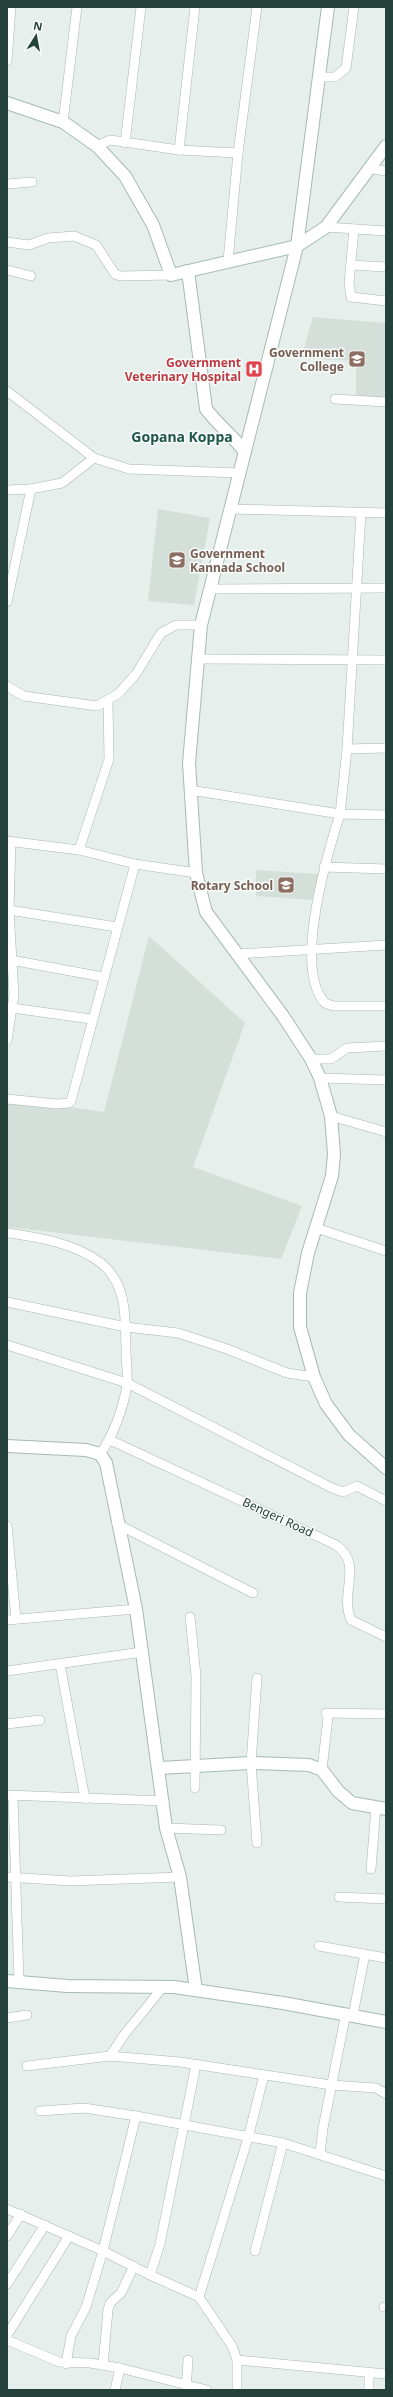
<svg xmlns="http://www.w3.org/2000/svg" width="393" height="2397" viewBox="0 0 393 2397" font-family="'Noto Sans',sans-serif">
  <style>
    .built { fill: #d4dfda }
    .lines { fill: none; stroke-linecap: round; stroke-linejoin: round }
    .street-casing { stroke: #a8b8b2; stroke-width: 10 }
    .secondary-casing { stroke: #a4bbb3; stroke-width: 14 }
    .street { stroke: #fff; stroke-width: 9 }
    .secondary { stroke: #fff; stroke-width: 12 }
    .labels { text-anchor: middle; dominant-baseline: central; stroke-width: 3; stroke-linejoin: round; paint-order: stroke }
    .education-label { font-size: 12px; font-weight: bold; fill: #785e54; stroke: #f7fbf9; text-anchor: end }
    .health-label { font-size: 12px; font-weight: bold; fill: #be3a42; stroke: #f7fbf9; text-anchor: end }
    .street-label { font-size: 12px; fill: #24423a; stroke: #f7fbf9 }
    .quarter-label { font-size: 14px; font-weight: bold; fill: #1f5548; stroke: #f7fbf9 }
  </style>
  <rect width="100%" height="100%" fill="#e6efeb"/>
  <g class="built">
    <path d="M313 317 386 323V399H356V361L301 358Z"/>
    <path d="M158 509 210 518 194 605 148 601Z"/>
    <path d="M256 870 319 874 312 900 256 896Z"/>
    <path d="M149 936 245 1023 193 1167 302 1206 281 1259 7 1227V1098L104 1112Z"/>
  </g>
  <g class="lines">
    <g class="street-casing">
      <g id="street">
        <path d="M7 61 11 7"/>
        <path d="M320 77H335L346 68 354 7"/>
        <path d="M63 122 77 7"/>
        <path d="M125 143 141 7"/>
        <path d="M97 146 110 140 179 150 238 153"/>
        <path d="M179 150 195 7"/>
        <path d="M368 168 386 171"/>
        <path d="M7 184 32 182"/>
        <path d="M326 227 386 231"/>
        <path d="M354 229 349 283 351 297 386 301"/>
        <path d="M7 242 29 245 48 238 74 236 96 245 115 274 120 276 171 275"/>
        <path d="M228 261 238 153 257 7"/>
        <path d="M351 265 386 267"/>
        <path d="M7 270 31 276"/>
        <path d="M7 391 94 458 129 469 239 473"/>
        <path d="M335 399 386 402"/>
        <path d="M7 490 31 489 62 483 94 458"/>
        <path d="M231 509 386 513"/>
        <path d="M212 589 386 588"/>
        <path d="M7 602 31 489"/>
        <path d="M198 659 386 660"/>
        <path d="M7 686 24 696 97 706 118 694 136 674 161 633 176 625H201"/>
        <path d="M347 749 386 748"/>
        <path d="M190 790 340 814 347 749 361 513"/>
        <path d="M386 815 340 814C327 855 293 969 325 1003L333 1006H386"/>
        <path d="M7 841 79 850 135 864 196 873"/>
        <path d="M79 850 109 759 108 701"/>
        <path d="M324 867 386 869"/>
        <path d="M9 910 117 927"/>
        <path d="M237 954 386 945"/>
        <path d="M11 960 103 977"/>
        <path d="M12 1008 91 1019"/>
        <path d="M7 1040 14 995 9 910 11 842"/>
        <path d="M311 1059H331L347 1048 386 1046"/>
        <path d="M320 1078 386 1080"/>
        <path d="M7 1099 57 1104 69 1103 71 1101 135 864"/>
        <path d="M331 1116 386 1132"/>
        <path d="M316 1228 386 1251"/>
        <path d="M9 1233C41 1238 74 1243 101 1263 128 1285 125 1319 126 1350 126 1361 128 1373 127 1384 124 1406 113 1437 100 1454"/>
        <path d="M7 1302 126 1327 178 1333 227 1349 287 1373 314 1377"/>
        <path d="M7 1345 127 1383 332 1488 343 1492 357 1486 386 1501"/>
        <path d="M110 1440 336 1545C364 1565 339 1592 351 1620L386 1637"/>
        <path d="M117 1524 253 1593"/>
        <path d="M7 1526 16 1619"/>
        <path d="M190 1617 196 1676 195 1788"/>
        <path d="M7 1620 136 1609"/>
        <path d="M60 1664 85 1799"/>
        <path d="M7 1671 142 1652"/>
        <path d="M257 1678 251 1763 257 1843"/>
        <path d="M326 1713 386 1714"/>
        <path d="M7 1724 40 1720"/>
        <path d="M322 1770 328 1717"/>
        <path d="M7 1795 164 1801"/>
        <path d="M13 1796 19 1982"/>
        <path d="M166 1828 221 1830"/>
        <path d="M371 1869 376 1807"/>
        <path d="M7 1877 70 1881 180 1877"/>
        <path d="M339 1897 386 1899"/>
        <path d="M319 1946 386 1958"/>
        <path d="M353 2015 365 1954"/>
        <path d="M7 2018 27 2015"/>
        <path d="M110 2056 124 2035 163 1987"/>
        <path d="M196 2065 160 2244 150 2275 199 2297 232 2346 237 2360V2390"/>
        <path d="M27 2066 110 2056 180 2062 331 2085 376 2088 386 2094"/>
        <path d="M40 2111 84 2108 136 2116 283 2143 386 2176"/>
        <path d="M320 2153 323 2128 346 2013"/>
        <path d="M7 2209 103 2251 150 2275"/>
        <path d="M7 2236 21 2214"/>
        <path d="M255 2251 283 2143"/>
        <path d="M7 2284 45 2225"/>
        <path d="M199 2297 248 2138 264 2075"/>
        <path d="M384 2307H386"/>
        <path d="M7 2335 69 2236"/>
        <path d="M7 2340 59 2362 90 2363 120 2368 207 2390"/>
        <path d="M237 2360 386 2374"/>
        <path d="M66 2364 71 2336 86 2307 103 2251 136 2116"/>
        <path d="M103 2365 108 2310 110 2303 121 2293 134 2266"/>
        <path d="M369 2373V2390"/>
        <path d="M115 2390 120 2368"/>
        <path d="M186 2390 188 2360"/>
      </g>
    </g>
    <g class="secondary-casing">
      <g id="secondary">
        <path d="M328 7 297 246 201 625 189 763 196 873 206 912 283 1016 311 1059 320 1078 331 1116 334 1154 332 1176 308 1253 300 1293V1327L314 1377 326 1404 349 1435 386 1468"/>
        <path d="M7 103 63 122 97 146 125 176 153 225 171 275 297 246 326 227 386 146"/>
        <path d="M188 271 206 409C218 425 233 436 245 452"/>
        <path d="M7 1446 86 1450 100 1454 106 1463 136 1609 166 1828 180 1877 196 1990"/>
        <path d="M159 1768 251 1763 309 1765 322 1770 338 1791 352 1803 386 1809"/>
        <path d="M7 1981 67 1986 174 1987 283 2003 386 2022"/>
      </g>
    </g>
    <use href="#street" class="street"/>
    <use href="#secondary" class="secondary"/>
  </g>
  <defs>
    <g id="university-square" transform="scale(0.9)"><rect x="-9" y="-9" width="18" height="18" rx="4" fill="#8d6e63" stroke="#f7fbf9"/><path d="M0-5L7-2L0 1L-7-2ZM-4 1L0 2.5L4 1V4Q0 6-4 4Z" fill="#fff"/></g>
    <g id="hospital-square" transform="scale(0.9)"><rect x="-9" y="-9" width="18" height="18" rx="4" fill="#e0444e" stroke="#f7fbf9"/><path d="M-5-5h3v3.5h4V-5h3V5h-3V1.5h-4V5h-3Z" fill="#fff"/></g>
    <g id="school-square" transform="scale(0.9)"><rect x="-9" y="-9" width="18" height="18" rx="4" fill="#8d6e63" stroke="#f7fbf9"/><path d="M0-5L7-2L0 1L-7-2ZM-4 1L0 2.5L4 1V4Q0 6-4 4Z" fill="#fff"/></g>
  </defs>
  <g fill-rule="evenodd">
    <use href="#university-square" x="357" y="359"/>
    <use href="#hospital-square" x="254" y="369"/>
    <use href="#school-square" x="177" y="560"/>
    <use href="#school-square" x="286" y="885"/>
  </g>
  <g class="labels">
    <g class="education-label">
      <text x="344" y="352">Government<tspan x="344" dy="14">College</tspan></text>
      <text x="190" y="553" text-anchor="start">Government<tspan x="190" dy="14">Kannada School</tspan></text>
      <text x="273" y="885">Rotary School</text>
    </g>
    <g class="health-label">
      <text x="241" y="362">Government<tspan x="241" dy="14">Veterinary Hospital</tspan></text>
    </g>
    <g class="street-label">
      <text transform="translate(278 1517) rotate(25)">Bengeri Road</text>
    </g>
    <g class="quarter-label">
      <text x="182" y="436">Gopana Koppa</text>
    </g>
  </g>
  <rect width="393" height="2397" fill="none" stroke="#24423a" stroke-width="16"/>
  <g transform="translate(36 36) rotate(11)" stroke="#f7fbf9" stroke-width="3" paint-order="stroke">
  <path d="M0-3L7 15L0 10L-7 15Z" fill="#24423a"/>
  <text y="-6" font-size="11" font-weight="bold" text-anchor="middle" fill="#24423a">N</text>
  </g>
</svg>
